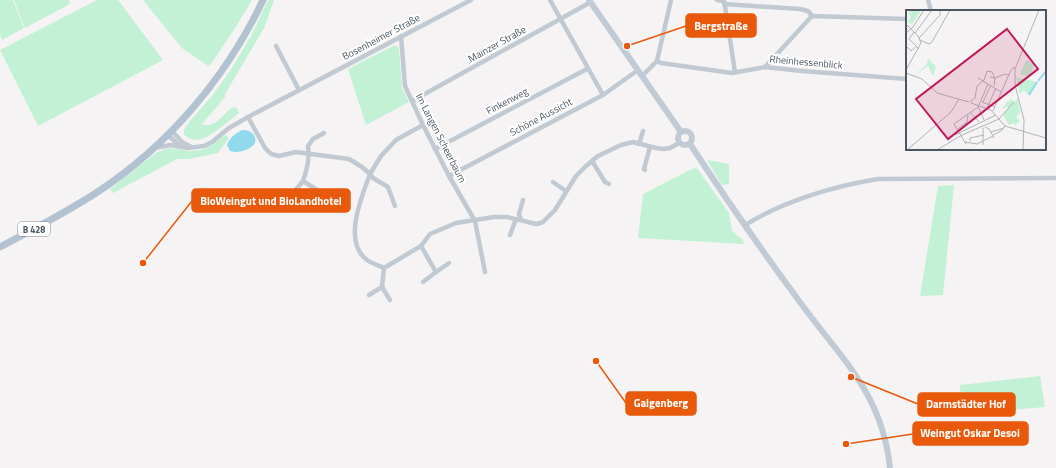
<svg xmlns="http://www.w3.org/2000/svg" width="1056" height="468" viewBox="0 0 1056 468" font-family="'Titillium Web',sans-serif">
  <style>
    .green { fill: #c3f1d5 }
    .water { fill: #90daee }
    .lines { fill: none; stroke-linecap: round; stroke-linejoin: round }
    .minor { stroke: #c1cad2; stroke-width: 4.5 }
    .secondary { stroke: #c1cbd6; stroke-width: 6 }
    .primary { stroke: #b3c2d1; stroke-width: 7 }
    .labels { text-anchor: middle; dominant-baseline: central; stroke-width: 4; stroke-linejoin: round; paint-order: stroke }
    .shield { fill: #fff; stroke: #808990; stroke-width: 1 }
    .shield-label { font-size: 9px; font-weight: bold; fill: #4a5661 }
    .street-label { font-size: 10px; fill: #4a5661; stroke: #fff }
    .inset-river { fill: none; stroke: #90daee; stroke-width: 2 }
    .inset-road { fill: none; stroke: #b1b4b9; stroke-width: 1 }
    .view { fill: #c2185b; fill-opacity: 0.15; stroke: #c2185b; stroke-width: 2 }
    .inset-edge { fill: none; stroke: #4a5661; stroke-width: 2 }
    .leader { fill: none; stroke: #e8590c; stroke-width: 1.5 }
    .callout-dot { fill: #e8590c; stroke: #fff; stroke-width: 1.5 }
    .callout { fill: #e8590c; stroke: #e8590c; stroke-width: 1.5 }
    .callout-label { font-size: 11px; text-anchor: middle; font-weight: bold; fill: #fff }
  </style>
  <rect width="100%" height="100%" fill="#f5f3f3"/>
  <g class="green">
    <path d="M0 0H13L24 28 2 40 0 33Z"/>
    <path d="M14 0H69L70 4 25 28Z"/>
    <path d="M97 0H118L163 60 38 126 0 50Z"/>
    <path d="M143 0H252L237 25 211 64 208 66 182 48Z"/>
    <path d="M268 0H274L264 28 225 94V97L202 124C216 129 223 113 233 107L237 108 239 113C230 120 208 140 196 140 191 139 188 138 184 135V130L189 122 212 96 230 71 251 36Z"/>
    <path d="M395 45 399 48 402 88 409 102 366 125 348 69Z"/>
    <path d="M225 135 229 138 218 153 189 159H177L113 193 110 189 156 153 168 148 190 151 202 150 213 144Z"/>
    <path d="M707 160 729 164V184L722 185Z"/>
    <path d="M696 167 729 213 732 231 743 240 744 244 638 238 643 194Z"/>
    <path d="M954 185 943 295 920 296 938 186Z"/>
    <path d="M1040 376 1045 407 961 414 960 385Z"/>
  </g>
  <path class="water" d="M242 130C250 129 257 135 255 143 250 150 238 154 230 151L227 145C229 138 236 133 242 130Z"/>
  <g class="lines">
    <g class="minor">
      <path d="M550 0 603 95"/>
      <path d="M717 0 723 1"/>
      <path d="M724 0 735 72"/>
      <path d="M928 0 931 11"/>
      <path d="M724 4 800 9 808 11 812 16"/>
      <path d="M401 36 405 86 423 125 449 176 475 221 485 272"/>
      <path d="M276 46 299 90"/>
      <path d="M657 61 661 63 732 73 765 67 802 71 907 79"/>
      <path d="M765 67 812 16 907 19"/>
      <path d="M642 76 657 61 671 0"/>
      <path d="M412 101 591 2"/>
      <path d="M248 117 265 148 271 154 279 156 296 152 349 159 362 167 370 174C362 196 342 242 367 260 371 263 378 265 384 268L421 246 430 234 456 223 494 217H507L532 223 537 224 543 222 555 210 576 176 586 166 598 156 621 145 633 142 656 148 664 149 670 148 679 143"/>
      <path d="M172 131 182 142 191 147"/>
      <path d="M324 133 313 139 308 146C310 158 307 170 303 181L331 199"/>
      <path d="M168 135 179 145"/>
      <path d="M639 144 643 131"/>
      <path d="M155 148 170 145 188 148 204 146 212 142 229 128 248 117 471 0"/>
      <path d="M435 149 587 69"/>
      <path d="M592 161 605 182 609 184"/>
      <path d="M645 170 644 169 650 147"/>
      <path d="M449 176 603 95 638 70"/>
      <path d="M553 182 566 191"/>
      <path d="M294 192 303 181"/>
      <path d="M395 206 388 187 373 178 370 174 381 156 396 140 423 125"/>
      <path d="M521 220 519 214 523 200"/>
      <path d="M745 225C784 201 834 186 878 179L1056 178"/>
      <path d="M510 235 516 219"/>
      <path d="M421 246 436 272 423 282"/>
      <path d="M436 272 449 263"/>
      <path d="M382 287 390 300"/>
      <path d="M369 295 382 287 384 268"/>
    </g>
    <g class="secondary">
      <path d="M589 0 681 132"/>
      <circle cx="685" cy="138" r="7"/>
      <path d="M690 144C724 196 760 248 797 298 839 357 882 391 890 468"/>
    </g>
    <path class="primary" d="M0 247C32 230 65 213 96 193 168 146 226 78 263 0"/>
  </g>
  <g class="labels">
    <rect class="shield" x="18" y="222" width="32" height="14" rx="3"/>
    <g class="shield-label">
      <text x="34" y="229">B 428</text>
    </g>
    <g class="street-label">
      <text transform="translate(381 37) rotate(-28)">Bosenheimer Straße</text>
      <text transform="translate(497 44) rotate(-29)">Mainzer Straße</text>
      <text transform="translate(806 62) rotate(5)">Rheinhessenblick</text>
      <text transform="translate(507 101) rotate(-28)">Finkenweg</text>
      <text transform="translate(541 117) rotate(-28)">Schöne Aussicht</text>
      <text transform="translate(441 138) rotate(63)">Im Langen Scheerbaum</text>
    </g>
  </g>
  <g transform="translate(906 10)">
    <rect width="140" height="140" fill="#f5f3f3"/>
    <path d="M7 0H15L6 14 2 12 5 7 2 3ZM22 48 30 57 27 66 22 56 9 65 21 54ZM120 50 129 54 123 67 114 64ZM110 67 131 72 123 85 118 80 114 84ZM112 88 114 102 110 107 114 111 108 116 109 113 103 115 97 105 102 98 101 96 98 99 96 96H100L99 94 105 89 108 92Z" fill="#c3f1d5"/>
    <path class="inset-river" d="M132 71 140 61M123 85 131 72"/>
    <path class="inset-road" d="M0 14 12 26 15 33 0 60M8 22 3 29 13 39M0 23 7 17 18 0M9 23 26 0M13 28 34 5V0M14 30 23 34 26 32 44 0M0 36 5 41 10 37M0 63 16 69 31 83 63 92M84 67 89 68 88 76M72 68 95 82M64 92 69 88 71 76 78 70 81 61 86 62 89 68 99 64 103 65M76 92 89 97M77 92 85 75M65 93 85 100 99 116 140 128M73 95 82 74M72 96 78 110M81 98 90 78M87 101 105 60 109 57M64 102 73 112M79 117 83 119 88 128M77 118V135M52 119 61 112 62 105M85 122 98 118M49 125 90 105M87 125 95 121 99 116M64 131V128L78 125M59 132 71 134 87 126M60 134 48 114 72 97M1 140 45 102 53 89M31 140 56 125 93 109 108 92M117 140 118 110 109 75V59L133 0"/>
    <path class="view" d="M101 19 132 59 42 129 10 89Z"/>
    <rect width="140" height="140" class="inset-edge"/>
  </g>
  <path class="leader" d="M627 46L686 26M143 263L192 201M596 361L626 403M851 377L918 404M846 444L913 434"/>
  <g class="callout-dot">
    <circle cx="627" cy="46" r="4"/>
    <circle cx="143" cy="263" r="4"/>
    <circle cx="596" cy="361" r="4"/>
    <circle cx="851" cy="377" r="4"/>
    <circle cx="846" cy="444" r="4"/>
  </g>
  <g class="callout">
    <rect x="686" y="14" width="70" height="23" rx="4"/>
    <rect x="192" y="189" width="158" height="23" rx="4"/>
    <rect x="626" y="392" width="70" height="23" rx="4"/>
    <rect x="918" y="393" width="97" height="23" rx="4"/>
    <rect x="913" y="422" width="115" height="23" rx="4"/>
  </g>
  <g class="callout-label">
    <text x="721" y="30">Bergstraße</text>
    <text x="271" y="205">BioWeingut und BioLandhotel</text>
    <text x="661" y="407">Galgenberg</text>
    <text x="966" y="408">Darmstädter Hof</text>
    <text x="970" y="437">Weingut Oskar Desoi</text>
  </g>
</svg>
